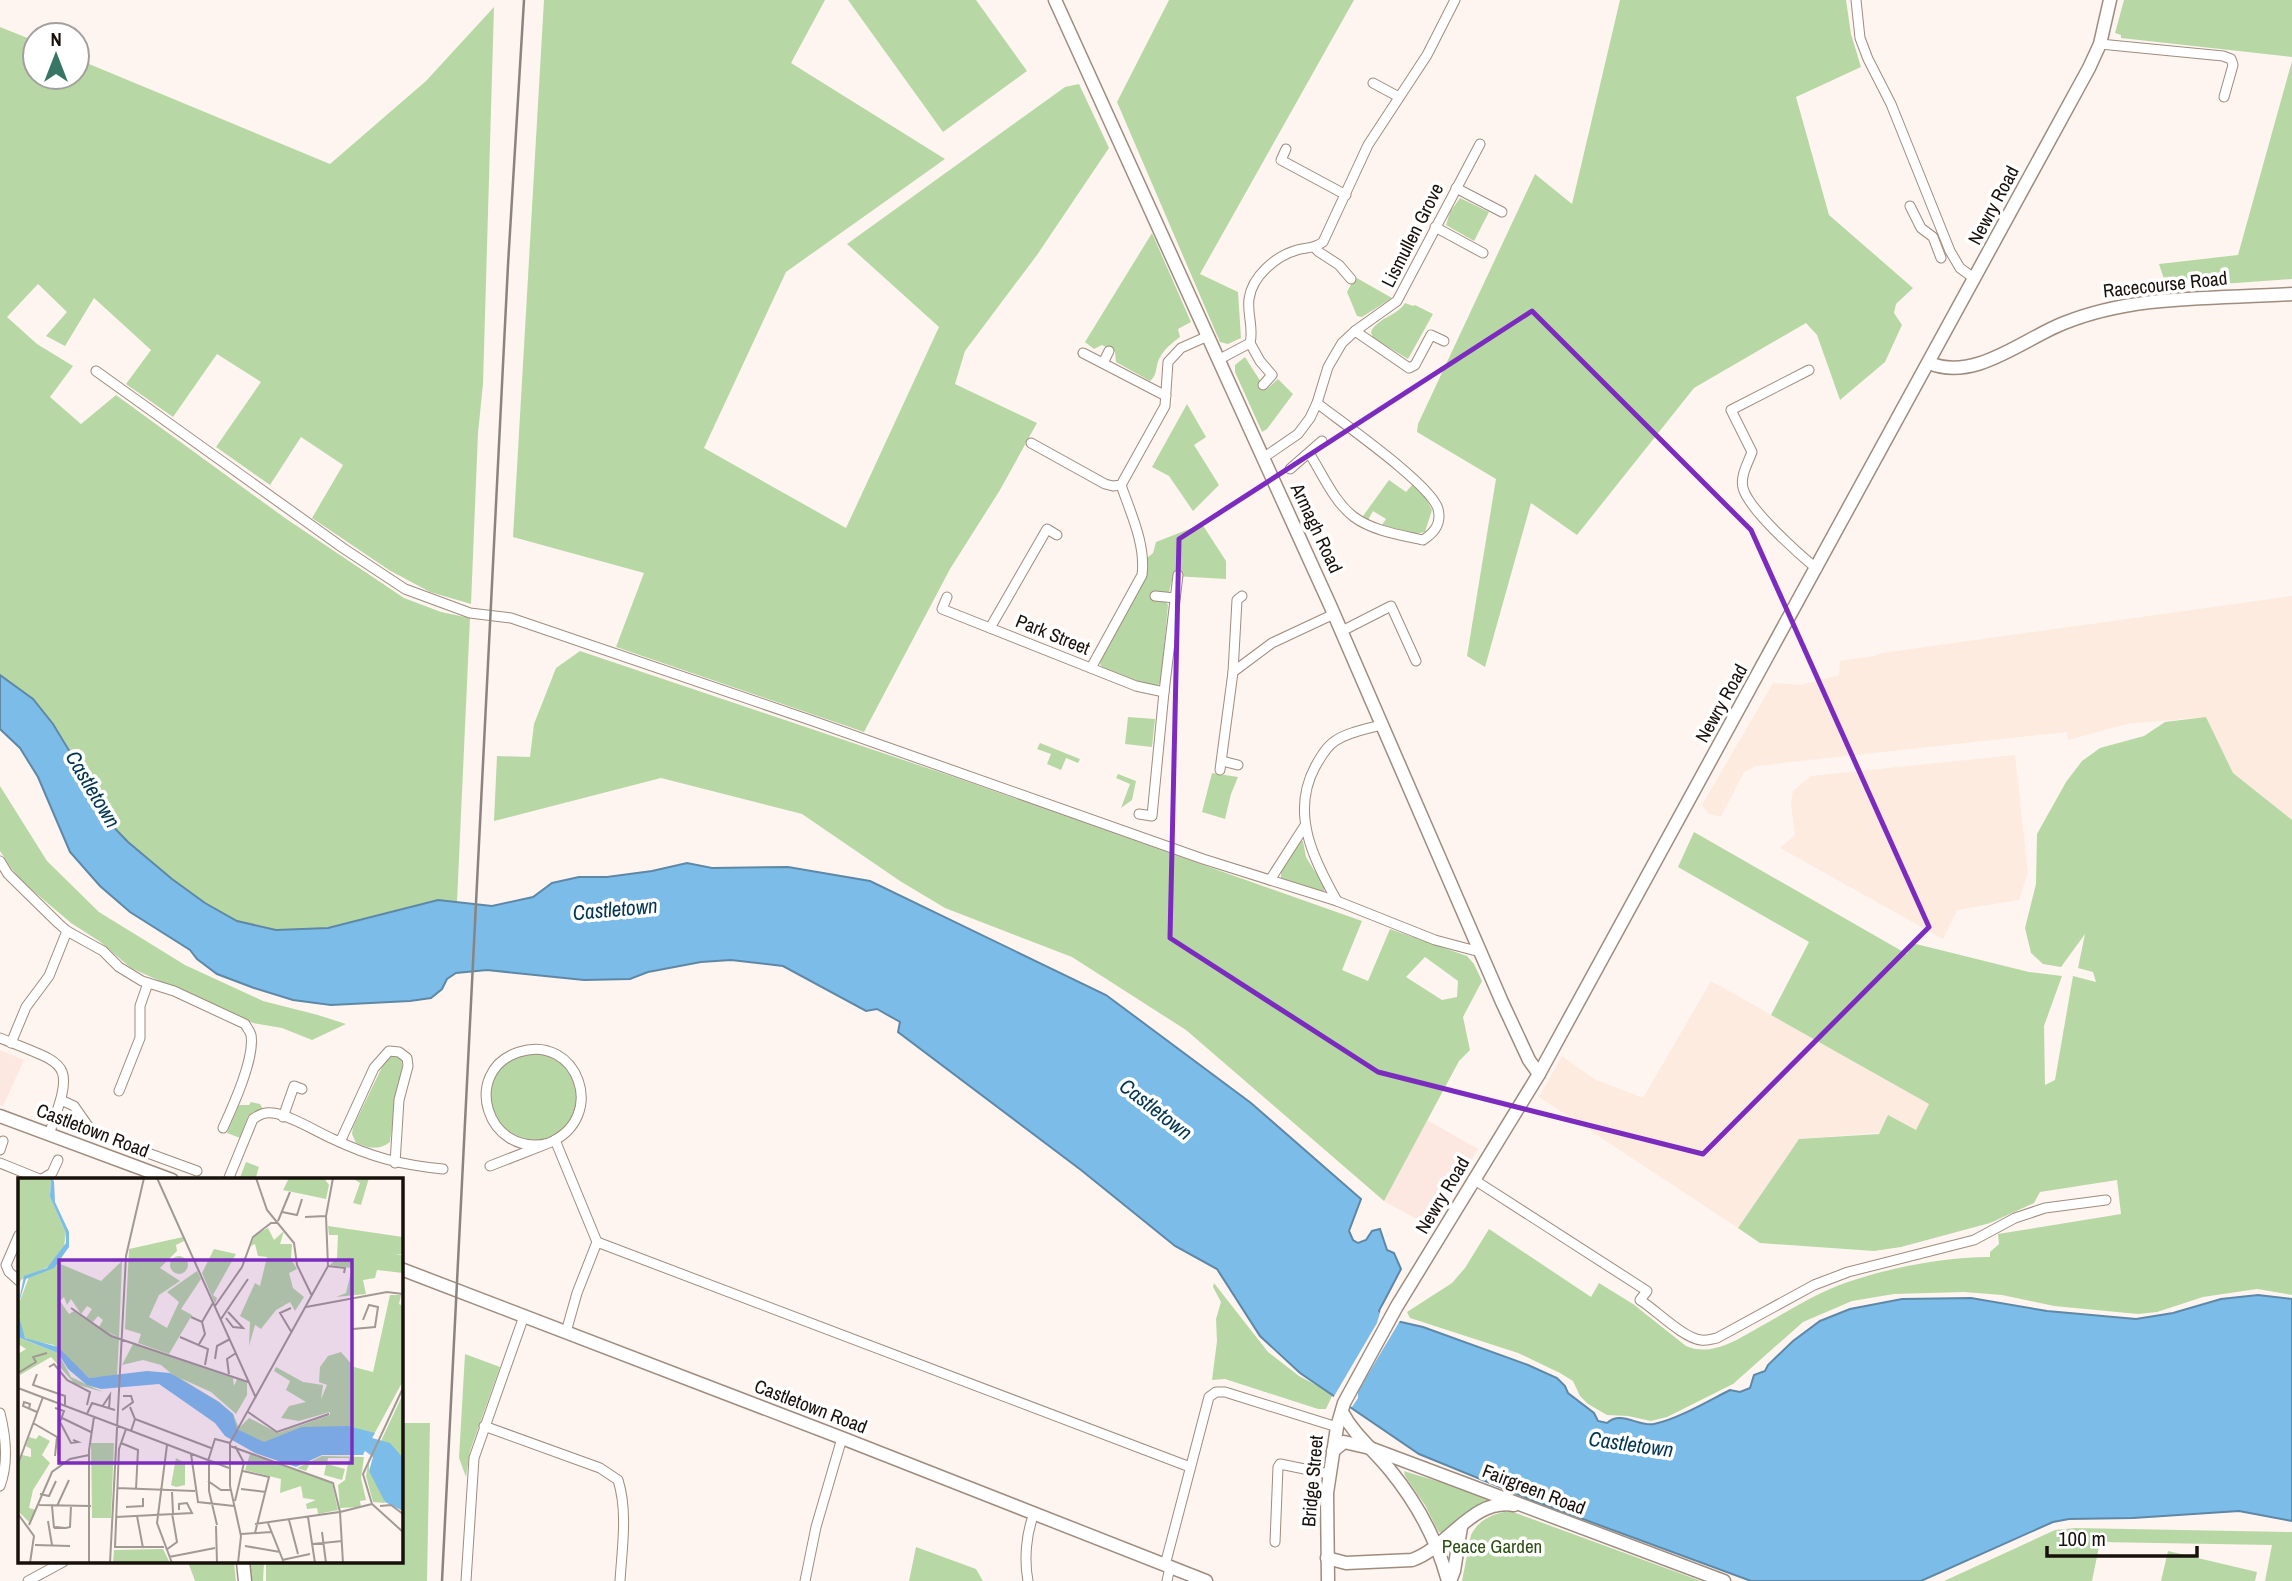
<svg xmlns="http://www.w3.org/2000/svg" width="2292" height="1581" viewBox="0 0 2292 1581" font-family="'Archivo Narrow',sans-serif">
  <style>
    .commercial { fill: #fce8e1 }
    .built { fill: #fdebe0 }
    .green { fill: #b7d8a5; fill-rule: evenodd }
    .water { fill: #7cbce9; stroke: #5e88a6; stroke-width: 2 }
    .pier { fill: #fef5f0 }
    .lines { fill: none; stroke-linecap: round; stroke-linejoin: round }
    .street-casing { stroke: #9f8c7f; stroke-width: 11 }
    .secondary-casing { stroke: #9f8c7f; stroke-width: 15 }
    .street { stroke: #fff; stroke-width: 9 }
    .secondary { stroke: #fff; stroke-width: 12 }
    .rail { stroke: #8b837e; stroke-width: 2.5 }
    .marked { fill: none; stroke: #7b2cbf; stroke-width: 5; stroke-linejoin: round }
    .labels { text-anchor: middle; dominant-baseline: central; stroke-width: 7; stroke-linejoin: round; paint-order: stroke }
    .street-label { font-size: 19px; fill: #17100b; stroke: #fff }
    .park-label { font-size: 19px; fill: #2c4f10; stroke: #fff }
    .water-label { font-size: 21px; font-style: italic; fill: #003653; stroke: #fff }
    .inset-road { fill: none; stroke: #a29994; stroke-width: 2 }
    .view { fill: #7b2cbf; fill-opacity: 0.15; stroke: #7b2cbf; stroke-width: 3.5 }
    .inset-edge { fill: none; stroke: #17100b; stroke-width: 3.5 }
  </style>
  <rect width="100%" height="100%" fill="#fef5f0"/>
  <g class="commercial">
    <path d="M0 1050 24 1060 3 1106 0 1105Z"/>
    <path d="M1427 1120 1478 1149 1423 1237 1418 1220 1384 1201Z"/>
  </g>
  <g class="built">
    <path d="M2292 596V820L2233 773 2206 717 2127 724 2068 740 2067 732 1756 766 1744 772 1721 817 1709 814 1702 805 1773 683 1801 685 1839 675 1840 661 1874 656 1882 653Z"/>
    <path d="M2015 755 2028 873 2019 900 1957 910 1943 939 1780 848 1795 835 1791 804 1793 791 1811 776Z"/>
    <path d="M1711 981 1930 1104 1916 1130 1799 1139 1738 1228 1539 1097 1562 1056 1594 1079 1643 1098Z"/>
  </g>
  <g class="green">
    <path d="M544 0H825L791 63 945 159 786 272 704 448 846 528 939 327 847 244 1065 87 1079 84 1109 148 1037 255 965 351 955 384 1037 423 1000 490 950 569 864 732 616 647 644 573 513 537Z"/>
    <path d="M848 0H976L1027 71 943 132Z"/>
    <path d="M1169 0H1354L1200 274 1238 292 1241 338 1228 344 1220 342 1117 102Z"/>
    <path d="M1620 0H1846L1851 34 1861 67 1796 97 1829 215 1913 288 1896 304 1894 313 1902 325 1885 362 1840 400 1817 335 1806 323 1694 388 1577 535 1531 503 1485 667 1467 656 1496 479 1417 432 1418 424 1535 174 1572 204Z"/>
    <path d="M2124 0H2292V57L2121 38V35L2115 33Z"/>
    <path d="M494 7 483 384 478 433 471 604 430 592 389 570 312 518 343 465 301 437 270 485 216 447 261 382 217 354 173 417 126 384 151 350 94 298 65 346 46 336 67 312 38 284 7 317 37 344 73 366 50 397 81 424 116 395 285 518 404 598 441 612 470 618 457 902C426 899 405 910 375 918 344 926 307 934 275 930 262 929 245 925 234 920 193 899 129 850 101 814 94 806 86 792 82 782 80 775 79 768 76 762 57 722 35 701 0 675V27L35 41V77H77V59L330 164 426 81Z"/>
    <path d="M2292 61V279L2167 288 2159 264 2238 255Z"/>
    <path d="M1460 198 1489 212 1474 241 1446 225 1450 212Z"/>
    <path d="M1152 233 1191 322 1178 329 1180 337C1172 343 1164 349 1159 359 1155 368 1158 374 1150 381L1116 362 1115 352 1102 345 1094 349 1085 342Z"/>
    <path d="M1355 277 1392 298 1362 317 1357 316 1347 292Z"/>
    <path d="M1405 303 1413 306 1415 305 1433 314 1408 359 1373 338 1371 332C1377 318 1397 316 1405 303Z"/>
    <path d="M1245 357 1266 390 1278 379 1293 394 1267 429 1262 432 1235 372V365Z"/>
    <path d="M1187 404 1206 437 1194 445 1219 485 1193 511 1169 476 1152 467Z"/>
    <path d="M1389 480 1406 492 1413 484 1422 491 1432 510 1425 532 1416 534 1382 525 1386 519 1373 511 1368 520 1363 516Z"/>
    <path d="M1202 524 1226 561V579L1173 576 1169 592H1155L1154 601 1166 602 1168 605 1161 682 1157 686 1151 687 1102 667 1100 664 1102 657 1147 575V558L1153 553 1156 542Z"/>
    <path d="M580 651 957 778 1362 921 1342 970 1368 981 1390 929 1467 956 1474 964 1482 981 1463 1017 1470 1050 1459 1061 1384 1201 1186 1030 1072 957 945 908 900 881 802 814 661 778 494 821 497 756 530 757 534 724 556 668ZM1425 957 1458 981 1457 997 1442 1000 1406 977Z"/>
    <path d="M1128 717 1155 719 1152 747 1125 744Z"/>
    <path d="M2206 717 2233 773 2292 820V1295L2257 1289 2203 1297 2157 1312 2138 1314 2054 1306 2002 1295 1964 1292 1894 1294 1852 1301 1803 1322 1733 1384 1667 1417 1651 1421 1628 1416 1607 1415 1588 1404 1580 1396 1573 1381 1560 1373 1518 1353 1410 1318 1407 1312 1452 1283 1465 1268 1489 1229 1591 1297 1599 1283 1633 1304 1686 1346C1713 1358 1741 1337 1765 1324 1788 1311 1812 1296 1837 1286 1881 1269 1942 1257 1990 1257V1252L1999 1244 1998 1234 2121 1214 2117 1180 2040 1192 2034 1203 1990 1223 1901 1247 1874 1251 1760 1243 1738 1228 1799 1139 1879 1134 1888 1115 1916 1130 1929 1104 1771 1015 1809 942 1678 867 1694 832 1907 954 1912 943 2029 972 2062 976 2044 1026 2045 1085 2055 1080 2073 976 2096 982 2093 972 2078 968 2085 934 2061 967 2043 964 2031 953 2025 928 2036 884 2037 834 2066 782 2082 761 2100 748 2144 736 2165 722Z"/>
    <path d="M1040 743 1080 759 1078 763 1066 758 1061 770 1047 764 1051 754 1037 749Z"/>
    <path d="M1212 773 1238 777 1231 794 1225 819 1202 812Z"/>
    <path d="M1118 774 1136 781 1132 800 1121 808 1130 784 1116 778Z"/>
    <path d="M0 786 47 861 99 912 185 965 263 1001 318 1015 346 1024 312 1040 282 1028 253 1023 131 968 99 941 71 923 18 878 0 851Z"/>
    <path d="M1300 841H1303L1306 857 1325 888 1323 893 1281 878V869Z"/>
    <circle cx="534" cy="1097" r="44"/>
    <path d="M391 1056 401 1058C406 1073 392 1123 390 1142 378 1151 369 1148 356 1143L352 1134 353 1127 385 1061Z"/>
    <path d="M251 1102 260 1104 263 1109 248 1116 240 1138 227 1133 239 1105H249Z"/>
    <path d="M246 1162 259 1167 255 1180H239Z"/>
    <path d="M1214 1283 1268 1352 1299 1376 1333 1394 1326 1409H1318L1225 1379 1212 1380 1217 1341 1216 1319 1221 1302 1213 1287Z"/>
    <path d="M465 1354 500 1367 470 1451 466 1477 459 1458Z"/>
    <path d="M401 1423H430L427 1581H266V1562H401Z"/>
    <path d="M1404 1471 1407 1472 1500 1500 1443 1535 1438 1531 1425 1505 1405 1476Z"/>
    <path d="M1504 1512H1513L1701 1581H1462L1471 1535C1478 1521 1490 1515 1504 1512Z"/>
    <path d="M2075 1528 2292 1532V1581H2265L2272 1545 2100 1542 2092 1581H1944L2055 1530Z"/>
    <path d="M916 1547 976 1569 983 1581H909Z"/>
    <path d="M2168 1551 2257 1572 2255 1581H2161Z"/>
    <path d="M188 1562H234L236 1581H195Z"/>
    <path d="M250 1562H264L263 1581H252Z"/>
  </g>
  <path class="water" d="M0 675 33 699 53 724 78 765 82 783 100 813 128 842 172 879 205 903 237 921 276 930 328 928 438 900 492 906 533 897 552 883 579 877H607L652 871 687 863 712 868 788 867 870 881 1106 995 1251 1103 1361 1199 1349 1231 1353 1240 1358 1243 1366 1240 1372 1231 1380 1229 1387 1250 1394 1253 1401 1269 1379 1311 1388 1319 1423 1327 1528 1365 1557 1378 1565 1386 1568 1393 1594 1413 1598 1421 1607 1423C1621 1410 1638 1427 1654 1424 1678 1419 1708 1401 1730 1390L1740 1392 1750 1388 1754 1375 1765 1371 1768 1365 1793 1341 1820 1321 1850 1309 1902 1299 1971 1298 2047 1311 2136 1319 2173 1313 2221 1299 2258 1295 2292 1299V1521L2239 1511 2133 1518 2069 1519 2053 1522 1921 1581H1751L1534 1501 1419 1454 1300 1373 1260 1336 1217 1269 1175 1246 1081 1170 898 1032 900 1022 877 1009 866 1011 783 966 731 960 701 962 648 972 630 979 584 980 487 970 456 973 447 979 442 989 431 998 410 1001 331 1005 293 1000 254 988 217 974 197 959 190 950 130 912 100 886 70 852 38 777 20 748 0 729Z"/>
  <path class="pier" d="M1386 1301 1384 1310 1390 1316 1401 1319 1358 1391V1398L1352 1407 1333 1398 1377 1323 1381 1309Z"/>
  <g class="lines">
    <g class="street-casing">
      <g id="street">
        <path d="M1856 0 1860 38 1868 59 1891 104 1950 251 1960 268 1975 279"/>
        <path d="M2100 44 2223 56 2231 59 2233 65 2224 97"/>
        <path d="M1373 83 1399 97"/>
        <path d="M1286 149 1281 160 1346 195"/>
        <path d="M1456 188 1502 212"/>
        <path d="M1910 206 1921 228 1933 237 1941 258"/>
        <path d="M1435 227 1483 253"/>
        <path d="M1315 248 1319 252 1339 265 1351 279"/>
        <path d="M1355 331 1409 368 1415 365 1431 335 1444 341"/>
        <path d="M1250 343 1260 361 1272 375 1263 385"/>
        <path d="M1083 353 1166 396"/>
        <path d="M1218 360 1250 343C1254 329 1247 314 1249 299 1252 276 1276 256 1297 250 1307 247 1314 249 1323 242L1368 145 1427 55 1455 0"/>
        <path d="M1103 363 1109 351"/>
        <path d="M1809 370 1731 410 1752 452C1748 463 1740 476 1743 488 1749 510 1799 554 1817 569"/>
        <path d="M96 371 343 548 405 589 470 613 511 618 813 721 1203 859 1337 901 1435 940 1480 952"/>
        <path d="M1031 443 1105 484 1113 486 1121 485 1165 406 1168 362 1181 348 1208 336"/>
        <path d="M1309 453C1322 473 1334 502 1354 517 1373 531 1401 535 1423 540 1434 533 1442 524 1438 509 1432 485 1341 422 1317 403"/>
        <path d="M1263 458 1298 434 1310 418 1317 403 1328 367 1342 343 1355 331 1397 301 1480 144"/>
        <path d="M1290 469 1322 441"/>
        <path d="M1155 596 1175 598"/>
        <path d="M947 597 942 609 1136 686 1164 692 1152 816 1139 814"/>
        <path d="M990 628 1047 529 1057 535"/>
        <path d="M1342 631 1391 606 1416 661"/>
        <path d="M1091 668 1142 575C1146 545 1131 514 1121 485"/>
        <path d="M1233 672 1237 600 1242 596"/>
        <path d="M1164 692 1178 575"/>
        <path d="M1222 761 1238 765"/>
        <path d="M1220 770 1233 672 1272 643 1334 614"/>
        <path d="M0 861 8 874 58 923 67 931 103 951 119 967 142 981 174 991 245 1024C247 1028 250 1031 251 1035 255 1058 233 1106 223 1128"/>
        <path d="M1270 880 1304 827"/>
        <path d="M1337 901C1314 860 1290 814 1315 767 1320 758 1326 747 1335 741 1348 732 1367 729 1381 725"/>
        <path d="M0 1038C69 1066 76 1060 49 1134"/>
        <path d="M11 1043 26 1007 49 976 67 931"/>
        <path d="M119 1091 140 1038V1006L148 983"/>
        <path d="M61 1100 74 1106 93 1133 197 1171"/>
        <path d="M283 1117 294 1086 302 1089"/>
        <path d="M555 1140 597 1242 577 1293 566 1332"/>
        <path d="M340 1142 374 1068 389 1051 399 1052 407 1058 408 1066 399 1100 395 1163"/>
        <path d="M0 1150 3 1141"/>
        <path d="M0 1163 42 1180"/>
        <path d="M490 1166 549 1143C609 1117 577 1033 519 1052 460 1071 487 1159 549 1143"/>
        <path d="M42 1179 52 1173 58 1160"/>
        <path d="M1473 1179 1647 1291 1640 1300C1656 1310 1683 1338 1701 1340 1706 1341 1711 1339 1717 1338L1814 1285 1848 1272 1974 1240 2015 1218 2045 1208 2106 1200"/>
        <path d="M228 1180 253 1119C260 1114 265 1112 273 1113 290 1115 317 1132 333 1139 371 1157 401 1165 443 1169"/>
        <path d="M19 1235 6 1265 9 1272 19 1281"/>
        <path d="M597 1242 1190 1467"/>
        <path d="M0 1413C6 1437 9 1462 0 1486"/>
        <path d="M484 1426 600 1468 618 1480C628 1512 622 1548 620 1581"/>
        <path d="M1275 1542 1278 1467 1280 1464 1329 1474"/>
        <path d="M1165 1565 1209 1397 1216 1392H1225L1337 1427"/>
        <path d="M28 1581 63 1562"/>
        <path d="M466 1581 474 1458 524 1316"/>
        <path d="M805 1581 816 1527 842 1438"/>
        <path d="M1028 1581C1024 1561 1026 1533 1034 1514"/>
        <path d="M1167 1581 1170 1567"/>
      </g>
    </g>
    <g class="secondary-casing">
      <g id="secondary">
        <path d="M1055 0 1330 605 1502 1002 1529 1060 1539 1074"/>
        <path d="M1929 363C1975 382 2023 339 2064 323 2136 294 2216 299 2292 294"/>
        <path d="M0 1116 172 1180"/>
        <path d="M401 1269 842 1438 1206 1581"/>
        <path d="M1342 1412C1354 1435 1374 1450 1390 1470 1417 1503 1437 1540 1448 1581"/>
        <path d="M1333 1451 1344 1442 1370 1448 1724 1581"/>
        <path d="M1327 1558 1346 1563 1412 1560C1449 1547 1472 1498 1514 1505"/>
        <path d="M243 1562 245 1581"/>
        <path d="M1328 1581 1327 1493 1337 1427 1344 1403 1397 1306 1539 1074 2089 68 2100 44 2110 0"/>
        <path d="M1450 1581 1454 1571 1461 1527"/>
      </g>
    </g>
    <use href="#street" class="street"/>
    <use href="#secondary" class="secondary"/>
    <path class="rail" d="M442 1581 508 265 524 0"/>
  </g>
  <path class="marked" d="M1532 311 1751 530 1929 927 1703 1154 1378 1072 1170 938 1179 539Z"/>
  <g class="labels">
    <g class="street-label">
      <text transform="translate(1993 205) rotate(-62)">Newry Road</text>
      <text transform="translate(1412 235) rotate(-63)">Lismullen Grove</text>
      <text transform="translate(2165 284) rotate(-6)">Racecourse Road</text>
      <text transform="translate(1317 528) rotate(65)">Armagh Road</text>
      <text transform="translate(1053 634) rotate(22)">Park Street</text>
      <text transform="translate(1721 703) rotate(-61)">Newry Road</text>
      <text transform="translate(93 1130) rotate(21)">Castletown Road</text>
      <text transform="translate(1442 1195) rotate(-59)">Newry Road</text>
      <text transform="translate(811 1406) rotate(21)">Castletown Road</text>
      <text transform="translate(1312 1481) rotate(-85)">Bridge Street</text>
      <text transform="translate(1534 1489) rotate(21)">Fairgreen Road</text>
    </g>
    <g class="park-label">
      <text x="1492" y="1546">Peace Garden</text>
    </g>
    <g class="water-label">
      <text transform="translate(93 789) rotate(59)">Castletown</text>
      <text transform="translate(615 909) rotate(-5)">Castletown</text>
      <text transform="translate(1156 1109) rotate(38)">Castletown</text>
      <text transform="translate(1631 1444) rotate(8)">Castletown</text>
    </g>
  </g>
  <g transform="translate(18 1178)">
    <rect width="385" height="385" fill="#fef5f0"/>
    <path d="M0 0H33L32 19 48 55 46 69 32 88 3 102 0 112ZM271 0H306L311 7 308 21 265 12ZM334 0H351L343 27 335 25 342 5ZM310 48 385 59V76H377L385 77V95L359 92 357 100 345 102 348 116 318 119 328 115 334 90 312 87 319 80 320 57H311ZM250 50 256 62 266 53 262 66H274L273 81 279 91 271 95 275 110 286 119 277 133 272 124 258 132 243 151 237 147 231 168 232 144 222 138 237 105 242 108 249 79 240 78 237 66 233 68 237 57ZM165 59 166 63 158 67 159 73 142 90 162 103 141 117 131 139 149 150 161 124 149 114 179 93 183 101 163 131 174 137 151 176 120 165 123 156 107 151 111 71ZM196 71 218 76 195 117 199 120 197 126 184 95ZM152 87a9 9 0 1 1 18 0a9 9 0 1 1-18 0ZM104 83 101 160 81 149 85 142 80 138 75 144 68 140 74 131 69 128 63 136 53 121 49 127 46 119 42 123 51 136 56 133 101 161 99 198 71 200 36 167 10 162 4 157 0 128 11 99 40 85 83 103ZM372 117H383L381 126 385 128V203L354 260 362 265 385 216V317L360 270 257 268 232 261 143 187 125 182 104 187 115 166 215 200 216 208 219 201 229 205V217L218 236 193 214 162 200 201 224 215 236 221 250 231 240 260 255 312 237V234L281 243 263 240 271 228 288 224 268 212 272 203 256 193 258 189 285 204 305 207 303 221 309 207 301 204 302 189 310 178 323 174 336 189 355 194ZM0 159 40 175 53 199 85 214 57 206 33 179 2 197 0 176 8 171 0 166ZM21 257 32 263 24 277 32 285 15 312 11 330 18 332 11 344 0 333V289L4 277 13 279V271L8 268 11 259 18 261ZM73 265H96L93 340H74ZM232 276 314 305 320 332 300 336 299 330 289 331 288 326 298 322 285 320 283 308 262 315 263 301 227 292ZM304 278 346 279 343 300 348 322 342 323 343 329 322 330 320 307 327 302 331 280H310L309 286 327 291 324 302 306 297 308 287H291L288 293 279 290ZM351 279V293L360 301 367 325 355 324 348 298ZM158 280 167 285V307L158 309 153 307ZM145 371 152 385H95L96 372Z" fill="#b7d8a5"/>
    <path d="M33 0 36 3 37 24 51 54V69L36 90 8 101 0 128 6 98 29 90 48 65V55L32 19ZM0 135 7 160 40 169 71 200 129 193 152 195 201 224 215 236 219 251 246 264 284 249 330 248 357 255 354 260 372 265 385 280V333L367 324 351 293 355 279 347 273 345 277H304L278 289 237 275 207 258 197 245 141 206 83 211 69 207 50 191 40 175 0 159Z" fill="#7cbce9"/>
    <path class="inset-road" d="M139 0 238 220M238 0 249 32 276 65 279 87 294 118M264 34 279 37 284 21M287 39 308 38M260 43 272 14M310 88 327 90 326 95M197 128 224 89 235 59 253 45H260M288 129 369 114 385 116M53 130 93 158 230 204M273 130 262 135 274 155M173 139 184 144 195 125M208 140 215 149 225 150 210 134M203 141 230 101M335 151 357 149 360 129 351 127 345 142M162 159 190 171 187 187M180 168 187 156 184 144M197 181 199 168 212 161M31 189 36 186 49 202 72 214 69 227M0 195 18 184 15 179 29 175M19 196 15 207 47 218V228M211 196 209 181 218 175M0 210 211 290M385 210 345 296 354 326 385 354M84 229 92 217 91 231M112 229 117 241 113 253M37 230 46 233 42 244 53 265 60 264 55 262M11 231 12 226 6 224 5 228 19 234M104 232 115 224 113 218H105M230 234 259 254 311 236M69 236 74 225 97 232M44 240 73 254M117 241 193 270M15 245 39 259 37 278M108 251 101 271 97 369H146M103 265 120 272 118 311M149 267 139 345 154 385M212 268 315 305 322 334 354 326M217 268 226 285 217 323M173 276 180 324 216 328M190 283 197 261 212 265M191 283V313L199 347M0 286 25 219M225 293 251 299 237 355M190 303 203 312H212M99 310 177 313M223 311 248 314M154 314 155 335M22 316 31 318 38 303M21 327 73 328M34 328 36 350M39 328 51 302M362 328 373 327 385 336M108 329 125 328V320M0 336 16 358 12 385M119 338 125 370M98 339 174 335 169 325 161 326V332M290 339 297 385M271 342 280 376M30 343 34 367M250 345 266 385M237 346 322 334 325 385M11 347 34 294 52 281 71 277M198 348 199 385M38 349 47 350H48H36ZM48 350 52 349 53 328M304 354 308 385M223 356 253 354M295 366 324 363M17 367 52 368M227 368 262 374M148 372 159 364 154 335M151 379 197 370M264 382 292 376M71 385V272L76 239M92 385 108 78 126 0M220 385 223 358 212 308V265L310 88 308 38 315 0"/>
    <path class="view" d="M41 82H334V285H41Z"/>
    <rect width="385" height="385" class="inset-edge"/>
  </g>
  <g transform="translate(56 56)"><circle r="33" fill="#ffffff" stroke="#a29f9d" stroke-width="2"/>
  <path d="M0-5L12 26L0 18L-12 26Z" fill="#377664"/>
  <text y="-10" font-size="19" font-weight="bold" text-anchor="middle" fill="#17100b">N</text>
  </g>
  <path d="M2047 1546v10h150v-10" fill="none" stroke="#17100b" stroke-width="3.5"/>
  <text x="2058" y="1546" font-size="21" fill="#17100b" stroke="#ffffff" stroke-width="5" paint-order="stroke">100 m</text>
</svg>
